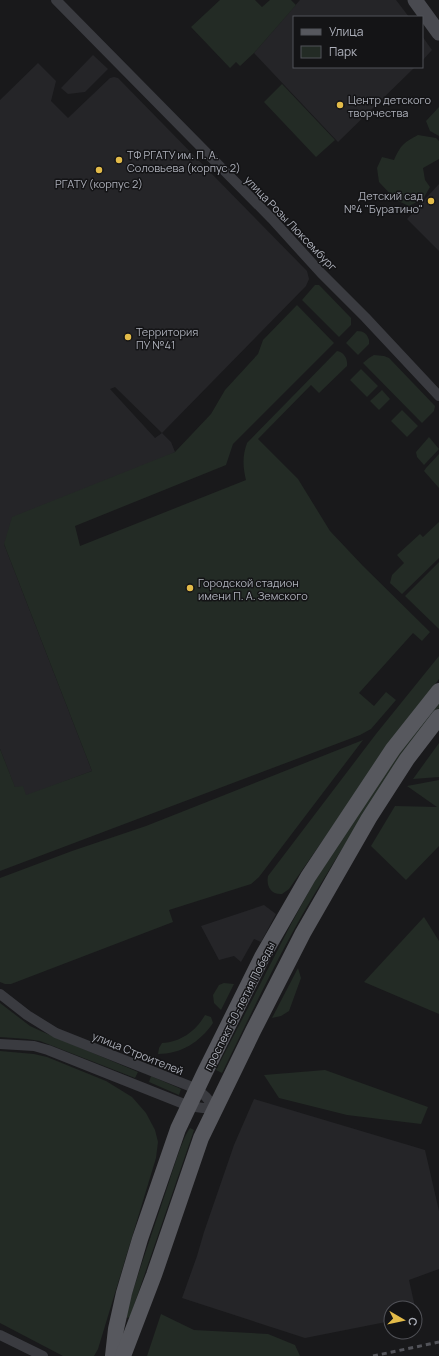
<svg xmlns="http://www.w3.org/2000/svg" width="439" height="1356" viewBox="0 0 439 1356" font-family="Manrope,sans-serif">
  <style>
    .built { fill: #252528; fill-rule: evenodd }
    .green { fill: #232b25 }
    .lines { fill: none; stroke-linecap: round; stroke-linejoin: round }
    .street { stroke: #3a3b40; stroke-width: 10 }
    .secondary { stroke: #494a50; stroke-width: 15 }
    .primary { stroke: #57585e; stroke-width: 16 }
    .rail { stroke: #525359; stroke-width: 3; stroke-dasharray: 5 4; stroke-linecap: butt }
    .poi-dot { fill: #e3bb49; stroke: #141416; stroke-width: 1.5 }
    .labels { text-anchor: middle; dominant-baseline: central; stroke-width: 3; stroke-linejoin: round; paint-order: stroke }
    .poi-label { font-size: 11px; fill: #adb0ba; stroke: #141416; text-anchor: start }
    .street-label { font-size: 11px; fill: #adb0ba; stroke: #141416 }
  </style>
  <rect width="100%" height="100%" fill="#19191b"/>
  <g class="built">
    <path d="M300 0H396L409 17H294V67H415L338 142 254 53Z"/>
    <path d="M422 36 432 50 422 61Z"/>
    <path d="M93 55 108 69 85 92 68 94 61 88Z"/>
    <path d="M38 63 56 81 51 101 68 118 110 78 114 77 118 78 307 271 309 279 306 286 162 433 171 442 175 452 4 544 92 771 26 796 15 788 0 749V100ZM115 387 162 433 155 438 110 389Z"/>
    <path d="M439 184V251L407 219Z"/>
    <path d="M264 905 276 914 261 942 254 939 241 962 234 956 219 960 201 926Z"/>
    <path d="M254 1099 425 1150 439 1211V1269L409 1280 417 1316H415V1308H391V1321L305 1338 182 1298 197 1256 204 1232 234 1145Z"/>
  </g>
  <g class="green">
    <path d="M220 0H255L262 7 270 0H291L296 5 254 53 240 66 236 62 230 68 191 27Z"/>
    <path d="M282 84 335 140 316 157 264 102Z"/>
    <path d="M439 107V136L430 131 426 121Z"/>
    <path d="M418 135 436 138 439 141V159L423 168 425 180 430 187 423 199 409 206 396 200 379 182 377 168 382 157 394 160C401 145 403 143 418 135Z"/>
    <path d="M315 285H319L321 287 351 318V325L339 337 302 300Z"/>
    <path d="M297 305 334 343 233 444 226 465 75 526 80 546 246 480C243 467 242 457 247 443L337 351C344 352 348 359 347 366L319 393 311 385 258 439 298 479 330 531 363 566 430 632 422 641 413 633 359 693 374 706 386 692 396 700 371 729 360 735 0 871V749L15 787 23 786 26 795 92 771 4 544 12 517 175 452 211 414 225 390 258 354 263 340Z"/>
    <path d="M357 331C364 331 367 334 369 340V344L358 355 346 343Z"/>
    <path d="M374 355 384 356 389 358 435 406 434 411 422 423 363 363 369 358Z"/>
    <path d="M361 369 378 386 367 397 350 380Z"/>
    <path d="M382 390 390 399 379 410 370 401Z"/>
    <path d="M402 410 418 426 407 437 391 421Z"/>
    <path d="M429 437 439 449 424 465 417 457 416 452Z"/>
    <path d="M439 454V488L424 471 426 468Z"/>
    <path d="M439 522V558L402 594 390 583 392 575 404 563 397 555 420 534 423 537Z"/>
    <path d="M439 562V629L405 596Z"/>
    <path d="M439 656V679L388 746 289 889 282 894C271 895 266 886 268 876L376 734Z"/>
    <path d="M439 701V708L429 720C391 774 354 828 320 885 283 945 253 1010 222 1073L216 1070 290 926 314 882 359 812 398 753Z"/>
    <path d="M363 740 259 877 251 884 169 910 173 922 11 984H5L0 982V878L72 851 146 826Z"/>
    <path d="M439 743V777L413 779Z"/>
    <path d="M439 780V846L406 880 371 846 395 806 437 807 407 786Z"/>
    <path d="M424 917 439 941V1014L364 982Z"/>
    <path d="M298 968 301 978 289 1011 281 1016 272 1018Z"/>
    <path d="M224 983 234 984 221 1010 214 1003 213 995 219 985Z"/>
    <path d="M0 1003 30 1026 43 1032 138 1072 135 1078 40 1041 27 1039 0 1037Z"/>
    <path d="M205 1015 211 1017 213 1023C200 1042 181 1054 158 1054L159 1048 162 1043C181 1042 196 1031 205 1015Z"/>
    <path d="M0 1051 34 1054 47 1057 106 1081 132 1097 146 1113 155 1130 158 1142 156 1158 98 1349 94 1356H63L0 1323Z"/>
    <path d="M325 1070 428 1107 421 1124 347 1115 279 1098 264 1075Z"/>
    <path d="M151 1076 181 1089 179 1095 149 1082Z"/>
    <path d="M190 1128 194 1130 130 1317 127 1318 125 1316C139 1270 155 1225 170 1179 174 1167 183 1137 190 1128Z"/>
    <path d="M161 1314 194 1330 268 1334 295 1345 300 1356H147Z"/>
  </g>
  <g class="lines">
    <g class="street">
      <path d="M56 0 272 219 321 273 365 317 439 396"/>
      <path d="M0 994 27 1015 56 1033 197 1089 206 1097 215 1108"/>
      <path d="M0 1044 34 1046 48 1050 189 1106 203 1108H215"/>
      <path d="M0 1335 43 1356"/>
    </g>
    <path class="secondary" d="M415 0 439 33"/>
    <g class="primary">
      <path d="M113 1356 116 1329 124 1293 140 1239 178 1129 204 1074 262 957 308 877 393 749 439 691"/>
      <path d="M123 1356 154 1275 201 1138 253 1031 303 933 369 818 407 759 439 717"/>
    </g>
    <path class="rail" d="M373 1356 439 1342"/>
  </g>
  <g class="poi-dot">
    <circle cx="340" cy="105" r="4"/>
    <circle cx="119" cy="160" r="4"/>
    <circle cx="99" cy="170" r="4"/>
    <circle cx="431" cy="201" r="4"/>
    <circle cx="128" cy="337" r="4"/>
    <circle cx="190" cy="588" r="4"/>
  </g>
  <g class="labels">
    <g class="poi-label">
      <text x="348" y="99">Центр детского<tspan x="348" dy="13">творчества</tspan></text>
      <text x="127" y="154">ТФ РГАТУ им. П. А.<tspan x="127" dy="13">Соловьева (корпус 2)</tspan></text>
      <text x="99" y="183" text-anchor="middle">РГАТУ (корпус 2)</text>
      <text x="423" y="195" text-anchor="end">Детский сад<tspan x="423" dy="13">№4 "Буратино"</tspan></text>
      <text x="136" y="331">Территория<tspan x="136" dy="13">ПУ №41</tspan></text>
      <text x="198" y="582">Городской стадион<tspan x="198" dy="13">имени П. А. Земского</tspan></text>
    </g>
    <g class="street-label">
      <text transform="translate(291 223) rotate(46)">улица Розы Люксембург</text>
      <text transform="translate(239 1006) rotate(-63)">проспект 50-летия Победы</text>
      <text transform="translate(138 1053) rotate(22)">улица Строителей</text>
    </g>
  </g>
  <rect x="293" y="16" width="130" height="52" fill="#141416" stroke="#515258"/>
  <rect x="301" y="29" width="20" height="6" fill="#57585e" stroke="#515258"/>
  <text x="329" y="36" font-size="12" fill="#adb0ba">Улица</text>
  <rect x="301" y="46" width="20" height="12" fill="#232b25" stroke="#515258"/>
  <text x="329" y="56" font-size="12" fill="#adb0ba">Парк</text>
  <g transform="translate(403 1320) rotate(99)"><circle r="19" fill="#141416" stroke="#515258"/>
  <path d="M0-3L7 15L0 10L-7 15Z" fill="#e3bb49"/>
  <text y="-6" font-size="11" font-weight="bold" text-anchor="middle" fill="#adb0ba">С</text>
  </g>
</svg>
